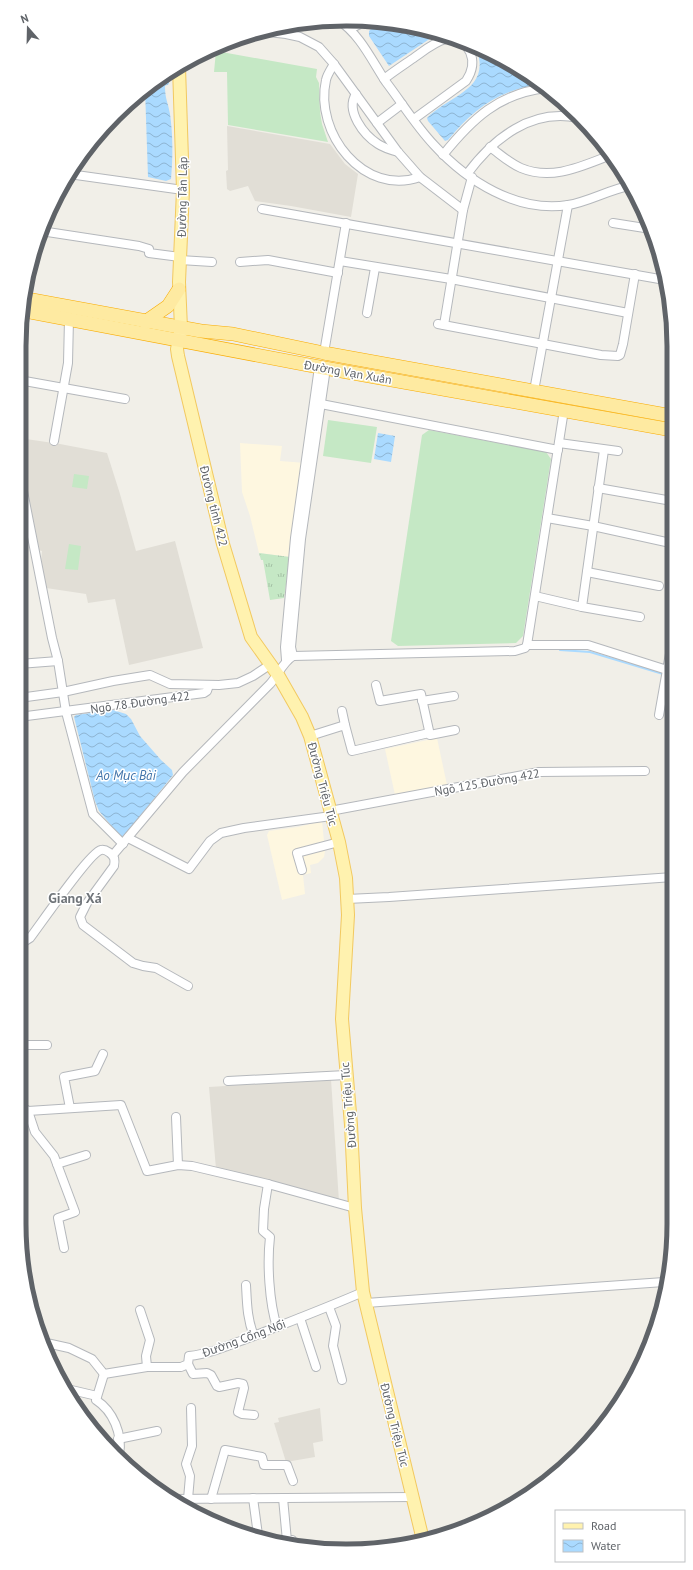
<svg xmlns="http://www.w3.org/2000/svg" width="693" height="1570" viewBox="0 0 693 1570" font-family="'PT Sans',sans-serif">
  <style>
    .commercial { fill: #fef7e0 }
    .education { fill: #e1ded6 }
    .grass { fill: #c5e8c5 }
    .park { fill: url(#park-tufts) }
    .water { fill: url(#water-waves) }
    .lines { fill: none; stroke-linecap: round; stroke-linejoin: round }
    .stream { stroke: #aadaff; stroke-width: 2 }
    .minor-casing { stroke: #b5b8bc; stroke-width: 10 }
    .primary-casing { stroke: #f2c960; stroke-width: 14 }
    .trunk-casing { stroke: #f9ab00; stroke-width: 14 }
    .minor { stroke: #fff; stroke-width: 8 }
    .primary { stroke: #fff2af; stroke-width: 12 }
    .trunk { stroke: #feeaa1; stroke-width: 13 }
    .labels { text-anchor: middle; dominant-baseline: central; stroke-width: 3; stroke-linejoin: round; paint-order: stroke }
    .street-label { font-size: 12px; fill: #5f6368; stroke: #fff }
    .water-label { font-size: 13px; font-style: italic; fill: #4174aa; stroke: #fff }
    .quarter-label { font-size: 14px; font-weight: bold; fill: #70757a; stroke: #fff }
    .rim { fill: none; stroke: #5f6368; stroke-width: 5 }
  </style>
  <defs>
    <pattern id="park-tufts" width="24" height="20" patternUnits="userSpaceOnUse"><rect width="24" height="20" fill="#c5e8c5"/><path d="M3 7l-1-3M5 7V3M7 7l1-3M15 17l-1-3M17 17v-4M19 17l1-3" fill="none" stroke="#a3c0a4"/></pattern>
    <pattern id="water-waves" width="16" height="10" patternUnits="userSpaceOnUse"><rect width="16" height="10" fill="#aadaff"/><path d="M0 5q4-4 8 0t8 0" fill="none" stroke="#8eb4d2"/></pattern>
  </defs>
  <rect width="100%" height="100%" fill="#f1efe8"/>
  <g class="commercial">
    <path d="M240 443 282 446 280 461 306 463 290 557 259 553 250 516 242 492Z"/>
    <path d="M437 738 447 785 395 795 385 749Z"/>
    <path d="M322 821 325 851 324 857 318 863 310 865 311 873 303 875 305 894 282 900 267 835 269 831 298 827Z"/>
  </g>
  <g class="education">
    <path d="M227 126 330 144 345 164 358 174 351 217 291 206 255 201 248 186 230 191 227 189 226 171 228 170Z"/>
    <path d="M26 439 60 444 107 453 120 494 136 551 175 541 203 648 129 665 115 599 88 603 86 594 46 588 41 562 42 551 38 550 21 466Z"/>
    <path d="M331 1079 339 1202 216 1169 209 1087Z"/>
    <path d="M320 1408 323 1441 313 1443 315 1457 286 1462 274 1423 279 1422 278 1418Z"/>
  </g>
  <g class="grass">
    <path d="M216 51 317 69 316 77 319 83 320 112 322 124 328 142 228 125 227 72H214Z"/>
    <path d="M328 420 377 427 371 463 323 456Z"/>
    <path d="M429 430 546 452 551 459 523 636 516 643 398 646 391 641 422 435Z"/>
    <path d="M74 474 89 476 87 489 72 487Z"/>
    <path d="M69 544 81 546 78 570 65 569Z"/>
  </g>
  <path class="park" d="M259 553 290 557 284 598 270 600 263 560H261Z"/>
  <g class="water">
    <path d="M403 25 441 34 431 38 389 66 369 36V31L372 28H387Z"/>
    <path d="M478 50 532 79 535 85C496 92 473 110 448 140L445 141 428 121 427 118C447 96 491 90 477 51Z"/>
    <path d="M169 73V84L165 86C165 99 168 102 170 114 173 135 173 158 171 179L166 181 148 177 145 89Z"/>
    <path d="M378 433 395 436 391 462 374 459Z"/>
    <path d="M113 710 126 714 131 719 140 736 161 760 172 770 173 775 124 836 121 837 99 811 95 801 74 717 76 715Z"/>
  </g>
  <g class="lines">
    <g class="stream">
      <path d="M560 650 590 652 663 674"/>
      <path d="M668 675 672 677"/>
    </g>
    <g class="minor-casing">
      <g id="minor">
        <path d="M338 20C360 34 372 61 386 82 402 103 416 126 434 145 467 181 517 213 568 205 588 202 608 190 629 186"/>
        <path d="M350 29 360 24 383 22"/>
        <path d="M260 31 286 34 300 37 319 47 334 64 398 152 420 177 463 210"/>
        <path d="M334 64C331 69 327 75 326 80 314 133 364 197 420 177"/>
        <path d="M384 79C394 71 405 64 415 57 432 45 455 25 470 52 475 63 472 72 466 81L414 119"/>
        <path d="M356 94C345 111 364 135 378 144 384 148 391 150 398 152"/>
        <path d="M377 123 402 104"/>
        <path d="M490 147C500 154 509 163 521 168 552 181 582 166 611 155"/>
        <path d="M443 155C472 119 499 93 547 88"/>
        <path d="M69 174 183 190"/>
        <path d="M467 174C493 139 531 108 578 118"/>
        <path d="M262 209 665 280"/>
        <path d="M613 223 651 229"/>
        <path d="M41 231 139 246 149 249V253L180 257"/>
        <path d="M180 260 212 262"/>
        <path d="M340 261 451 279 628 313"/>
        <path d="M240 262 268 260 338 273"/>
        <path d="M367 313 375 268"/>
        <path d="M438 324 601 355 618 356 620 355 623 344 635 274"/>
        <path d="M444 325 463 210 472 177"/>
        <path d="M324 353 346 223"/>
        <path d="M19 380 125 399"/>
        <path d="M534 391 568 205"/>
        <path d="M321 404 558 450"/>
        <path d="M54 441 68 363 69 319"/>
        <path d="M559 443 618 451"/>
        <path d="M19 471 52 638 58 661 66 712 93 814 123 844"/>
        <path d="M598 488 672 501"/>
        <path d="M547 518 593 526 666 542"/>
        <path d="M587 572 659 586"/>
        <path d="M535 596 582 607 640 617"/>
        <path d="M582 607 604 450"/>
        <path d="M527 645H588L667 670 672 643"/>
        <path d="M293 656 291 647 301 539 326 368"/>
        <path d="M286 660 285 647 295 538 319 367"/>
        <path d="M19 664 58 661"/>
        <path d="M376 685 380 701 421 694 430 735 455 730"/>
        <path d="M19 698 63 692 113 681 150 675 170 684 219 685 238 683 253 676 271 664"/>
        <path d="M422 701 454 696"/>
        <path d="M342 711 345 725"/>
        <path d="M659 715 667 670 672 672"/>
        <path d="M19 717 204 693 207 691 209 685"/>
        <path d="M310 736 345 725 352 751 429 733"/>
        <path d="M330 811 539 772 645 771"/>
        <path d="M128 838 189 869 210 841 221 833 244 828 331 816"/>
        <path d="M113 855 183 772 270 684C278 675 283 662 293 656L515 651 525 648 527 645 564 410"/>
        <path d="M302 870 297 853 339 842"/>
        <path d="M347 899 389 897 673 877"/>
        <path d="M19 945 30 938C40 925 90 852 101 850 105 849 107 851 110 853 115 857 115 860 114 866L87 903 80 917 83 925 133 963 143 966 156 968 188 986"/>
        <path d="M19 1045H47"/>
        <path d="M228 1081 346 1075"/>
        <path d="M19 1105 28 1111 121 1105 147 1171 178 1165 192 1166 268 1184 355 1208"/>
        <path d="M70 1108 64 1077 95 1071 103 1054"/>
        <path d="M28 1111 35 1132 54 1156 75 1212 58 1218 64 1248"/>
        <path d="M176 1117 178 1165"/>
        <path d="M57 1164 86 1155"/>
        <path d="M268 1184 264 1209 263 1231 270 1237C267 1263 269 1302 277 1327"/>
        <path d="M246 1285C247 1303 247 1319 254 1336"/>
        <path d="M366 1303 664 1282"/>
        <path d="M329 1307 336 1326 333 1346 342 1380"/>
        <path d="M140 1310 150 1340 146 1356 147 1367"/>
        <path d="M300 1318 316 1367"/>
        <path d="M42 1342 69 1348 92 1359 104 1374 147 1367H181L188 1364 189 1356C210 1354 232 1344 251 1337 289 1322 326 1308 363 1292"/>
        <path d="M188 1364 193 1374 207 1373 211 1375 217 1386 219 1387 238 1383 243 1384 244 1388 238 1412 242 1414 254 1415"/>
        <path d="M104 1374 96 1400C113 1411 123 1434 119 1455"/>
        <path d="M63 1388 97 1396"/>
        <path d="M118 1439 157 1431"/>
        <path d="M253 1498 258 1535"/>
        <path d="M283 1498 287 1541 292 1540V1545"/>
        <path d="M173 1499 413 1497"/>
        <path d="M188 1499 190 1476 186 1464 192 1446 191 1408"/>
        <path d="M211 1499 225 1450 262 1457 264 1465H287L293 1481"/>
      </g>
    </g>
    <g class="primary-casing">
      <path id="primary" d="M179 67 183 190 179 282 181 328 177 349 178 356 223 544 251 637 278 675 302 717 310 736 339 842 346 878 348 915 342 1019 351 1125 355 1208 363 1292 423 1540"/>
    </g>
    <g class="trunk-casing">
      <g id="trunk">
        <path d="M27 299 201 331 233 334 324 353 672 416"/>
        <path d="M25 311 319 367 672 430"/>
        <path d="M145 322 168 306 179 289"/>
      </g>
    </g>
    <use href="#minor" class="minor"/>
    <use href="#primary" class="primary"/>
    <use href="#trunk" class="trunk"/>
  </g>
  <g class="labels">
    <g class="street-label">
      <text transform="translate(182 197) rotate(-89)">Đường Tân Lập</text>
      <text transform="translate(348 372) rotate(10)">Đường Vạn Xuân</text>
      <text transform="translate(214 506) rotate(76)">Đường tỉnh 422</text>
      <text transform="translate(140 702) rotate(-8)">Ngõ 78 Đường 422</text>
      <text transform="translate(487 782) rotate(-10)">Ngõ 125 Đường 422</text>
      <text transform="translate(323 784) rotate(75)">Đường Triệu Túc</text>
      <text transform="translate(348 1105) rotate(-95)">Đường Triệu Túc</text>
      <text transform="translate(244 1338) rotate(-20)">Đường Cổng Nổi</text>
      <text transform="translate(395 1425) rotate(76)">Đường Triệu Túc</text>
    </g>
    <g class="water-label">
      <text x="126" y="775">Ao Mục Bài</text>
    </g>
    <g class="quarter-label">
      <text x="75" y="898">Giang Xá</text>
    </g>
  </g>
  <path d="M0 0H693V1570H0ZM346 26H347A320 320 0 0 1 667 346V1224A320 320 0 0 1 347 1544H346A320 320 0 0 1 26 1224V346A320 320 0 0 1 346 26Z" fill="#fff" fill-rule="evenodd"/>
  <path class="rim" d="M346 26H347A320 320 0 0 1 667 346V1224A320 320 0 0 1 347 1544H346A320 320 0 0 1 26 1224V346A320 320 0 0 1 346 26Z"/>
  <rect x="555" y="1510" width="130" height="52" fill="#ffffff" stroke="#bfc1c3"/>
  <rect x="563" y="1523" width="20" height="6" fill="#fff2af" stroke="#bfc1c3"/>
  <text x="591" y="1530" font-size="12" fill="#5f6368">Road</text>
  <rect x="563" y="1540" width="20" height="12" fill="url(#water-waves)" stroke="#bfc1c3"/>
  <text x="591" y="1550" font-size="12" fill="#5f6368">Water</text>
  <g transform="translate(28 28) rotate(340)" stroke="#ffffff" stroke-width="3" paint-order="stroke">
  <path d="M0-3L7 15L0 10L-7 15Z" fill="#5f6368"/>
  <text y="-6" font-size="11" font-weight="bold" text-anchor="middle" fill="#5f6368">N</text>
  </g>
</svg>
